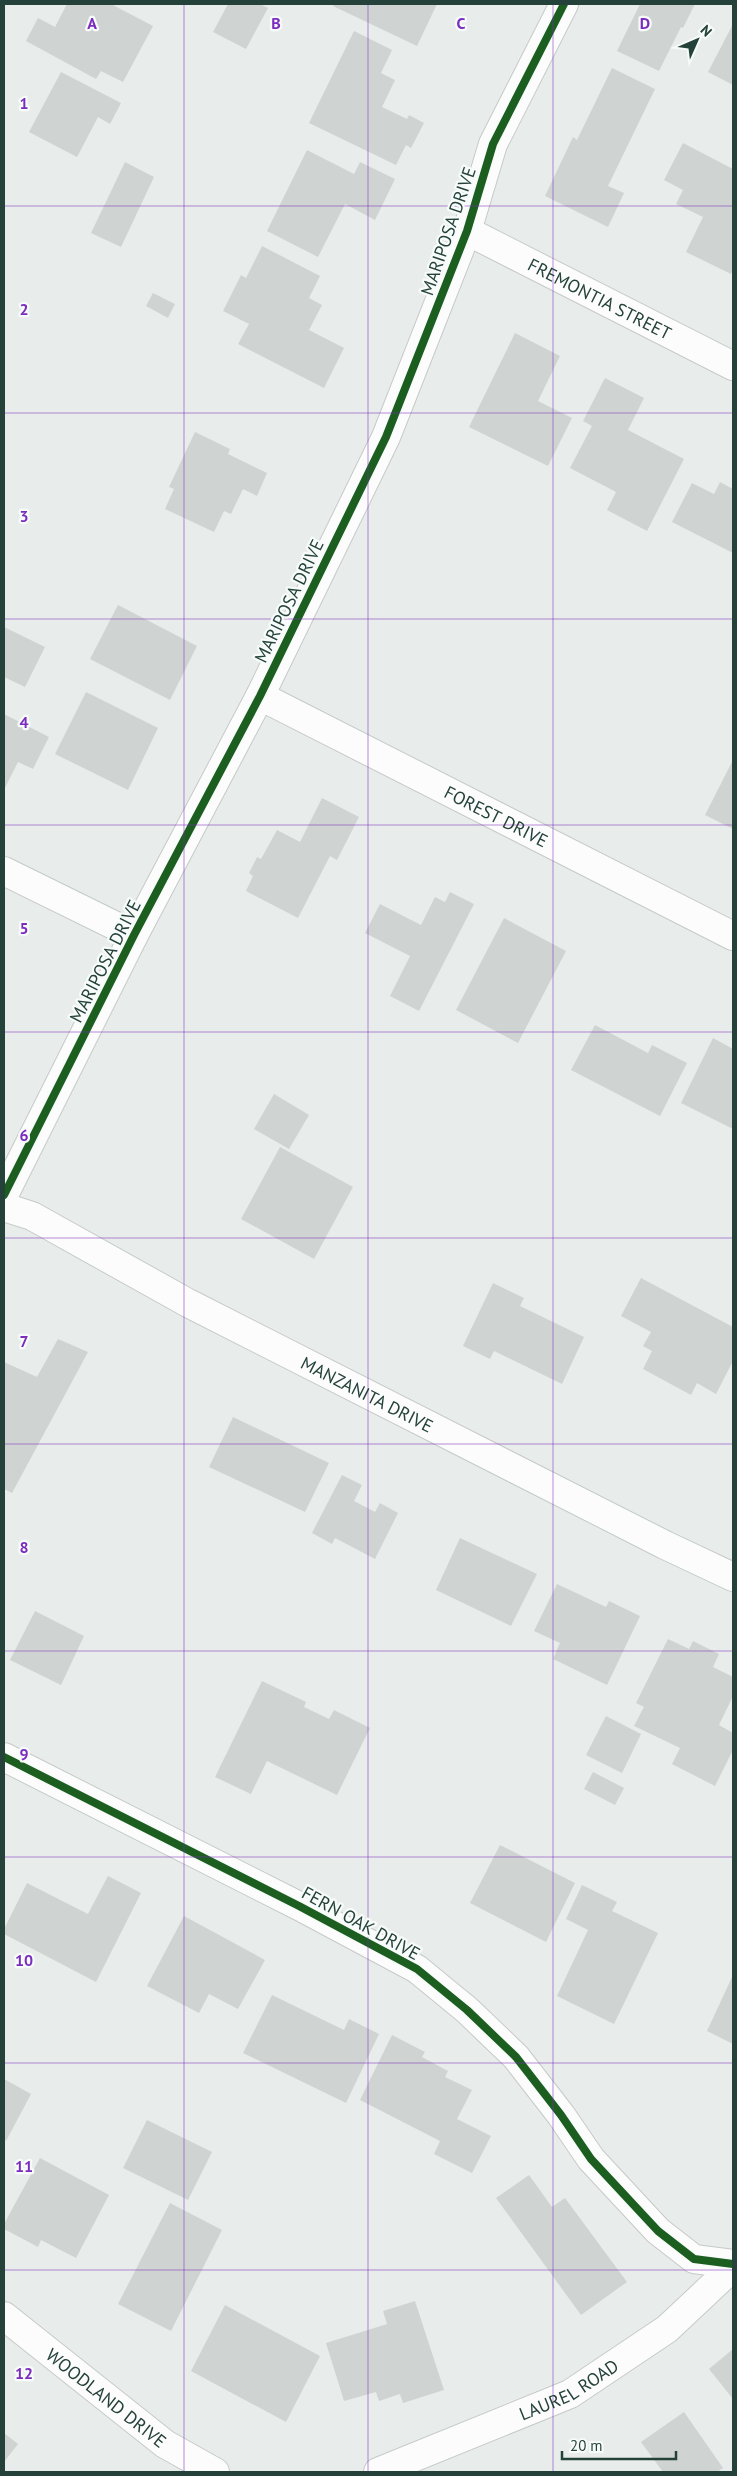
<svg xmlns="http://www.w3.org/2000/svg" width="737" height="2476" viewBox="0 0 737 2476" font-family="'PT Sans',sans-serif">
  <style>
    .building { fill: #cfd4d2 }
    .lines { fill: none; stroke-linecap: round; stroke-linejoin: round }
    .minor-casing { stroke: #c5cac8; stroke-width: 30 }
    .minor { stroke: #fcfcfc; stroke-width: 28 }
    .cycleway-casing { stroke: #f7fbf9; stroke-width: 11 }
    .cycleway { stroke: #1b5e20; stroke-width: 8 }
    .grid { fill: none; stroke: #7b2cbf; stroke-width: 1; stroke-opacity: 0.55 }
    .labels { text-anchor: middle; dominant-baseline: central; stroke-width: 4.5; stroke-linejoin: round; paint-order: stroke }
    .street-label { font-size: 18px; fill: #24423a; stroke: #f7fbf9 }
    .grid-label { font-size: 16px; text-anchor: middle; font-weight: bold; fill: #7b2cbf; stroke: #f7fbf9; stroke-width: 4.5; stroke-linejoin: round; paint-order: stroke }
  </style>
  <rect width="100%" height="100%" fill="#e8edeb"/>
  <g class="building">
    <path d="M67 4H111L153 26 123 82 101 71 96 79 26 41 38 18 55 27Z"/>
    <path d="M228 4H260L268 8 246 49 213 32Z"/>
    <path d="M334 4H437L417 46 333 6Z"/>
    <path d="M640 4H695L683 28 681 27 659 71 617 51Z"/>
    <path d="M733 24V85L708 72Z"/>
    <path d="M354 31 392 50 381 73 395 80 382 107 407 119 409 115 424 123 411 148 406 145 396 165 309 123Z"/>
    <path d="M612 68 655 89 608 186 624 193 608 227 545 196 573 137 577 140Z"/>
    <path d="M61 72 121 103 110 124 98 117 77 157 29 132Z"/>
    <path d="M683 143 733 169V269L731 274 686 252 703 217 676 204 683 190 664 180Z"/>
    <path d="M307 150 354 174 360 162 395 179 375 220 345 204 318 257 267 231Z"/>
    <path d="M125 162 154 177 121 247 91 233Z"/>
    <path d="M262 246 320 276 309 298 322 305 309 330 344 348 324 388 238 344 249 324 223 311 241 275 246 278Z"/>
    <path d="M153 293 175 304 168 318 146 306Z"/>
    <path d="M515 333 560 356 538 401 572 418 548 466 469 427Z"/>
    <path d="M605 378 644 398 628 430 684 459 647 531 607 510 616 492 570 468 592 426 583 421Z"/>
    <path d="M195 432 230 449 228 454 267 473 257 496 243 489 231 514 224 511 214 532 165 509 174 489 169 487Z"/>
    <path d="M720 482 733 489V553L672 522 692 483 714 494Z"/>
    <path d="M118 605 197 646 170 700 90 659Z"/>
    <path d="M4 627 45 647 25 687 4 677Z"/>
    <path d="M86 692 158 728 128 790 55 754Z"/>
    <path d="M4 714 49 737 33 769 18 762 4 790Z"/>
    <path d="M733 760V829L705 815Z"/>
    <path d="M322 798 359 817 337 860 330 856 298 918 246 891 253 876 249 873 257 857 261 859 277 830 300 842Z"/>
    <path d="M450 892 474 904 419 1011 390 996 410 956 365 933 380 904 421 925 435 897 445 902Z"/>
    <path d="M504 918 566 951 518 1043 456 1010Z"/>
    <path d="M595 1025 648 1053 652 1045 687 1063 660 1116 571 1070Z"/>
    <path d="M713 1038 733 1049V1129L681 1103Z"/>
    <path d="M274 1094 309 1115 289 1149 254 1129Z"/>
    <path d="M280 1147 353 1187 314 1259 241 1219Z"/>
    <path d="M641 1278 733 1327V1361L716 1394 697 1383 691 1395 643 1369 652 1351 643 1346 651 1332 621 1316Z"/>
    <path d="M493 1283 524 1298 520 1306 584 1337 562 1384 494 1351 490 1359 463 1346Z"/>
    <path d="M58 1339 88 1352 12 1493 4 1489V1362L37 1377Z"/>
    <path d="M233 1417 329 1463 305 1512 209 1467Z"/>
    <path d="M342 1475 362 1485 354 1501 375 1512 380 1503 398 1513 375 1559 335 1538 332 1544 312 1533Z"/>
    <path d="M460 1538 537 1574 511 1626 436 1590Z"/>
    <path d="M557 1584 606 1607 609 1601 640 1616 607 1685 553 1659 560 1643 534 1631Z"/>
    <path d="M35 1611 84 1636 61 1685 10 1660Z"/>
    <path d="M668 1639 689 1649 693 1641 719 1654 713 1667 733 1677V1696L719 1725 733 1733V1750L715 1786 672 1764 680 1748 634 1726 644 1707 636 1703Z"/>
    <path d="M262 1681 306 1702 304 1707 329 1719 334 1710 370 1728 337 1795 267 1761 251 1794 215 1777Z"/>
    <path d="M606 1716 641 1734 622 1773 586 1755Z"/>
    <path d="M593 1772 624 1788 615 1805 584 1789Z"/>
    <path d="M500 1845 575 1883 546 1942 470 1903Z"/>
    <path d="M108 1876 141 1893 96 1982 4 1934V1929L27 1883 88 1914Z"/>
    <path d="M582 1885 617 1902 612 1911 658 1933 614 2024 557 1996 588 1930 566 1919Z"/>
    <path d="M184 1916 265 1960 238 2009 209 1994 199 2013 147 1986Z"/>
    <path d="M733 1975V2044L707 2031Z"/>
    <path d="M272 1995 344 2030 349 2019 379 2034 346 2103 243 2053Z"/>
    <path d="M392 2035 425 2052 422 2057 448 2071 445 2077 472 2090 457 2119 491 2136 472 2173 434 2154 440 2141 360 2100Z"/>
    <path d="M4 2079 31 2094 6 2141 4 2139Z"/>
    <path d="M147 2120 212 2152 188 2200 123 2168Z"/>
    <path d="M40 2158 109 2195 76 2258 41 2240 38 2247 4 2229V2224Z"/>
    <path d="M529 2175 552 2207 565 2198 627 2282 581 2315 496 2198Z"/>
    <path d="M170 2203 222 2230 171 2331 118 2304Z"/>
    <path d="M415 2301 444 2390 403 2403 400 2394 379 2401 376 2392 344 2401 326 2343 387 2324 383 2311Z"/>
    <path d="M225 2305 320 2356 286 2422 191 2371Z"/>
    <path d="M733 2349V2399L709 2369Z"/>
    <path d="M684 2412 723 2468 717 2472H663L641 2442Z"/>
    <path d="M4 2433 18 2444 4 2462Z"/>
  </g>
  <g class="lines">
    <g class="minor-casing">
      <g id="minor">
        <path id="s1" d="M467 231 733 366"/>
        <path id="s2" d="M260 696 733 936"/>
        <path d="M4 871 134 935"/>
        <path d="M4 1195 134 935 260 696 386 437 467 231 493 144 564 4"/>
        <path id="s3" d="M4 1207 32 1216 188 1303 665 1545 733 1577"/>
        <path d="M4 1757 299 1906 417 1969 467 2010 516 2057 561 2115 591 2159 658 2231 694 2259 733 2264"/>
        <path id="s4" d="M4 2316 165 2444 215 2472"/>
        <path id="s5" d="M378 2472 570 2394 667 2329 733 2267"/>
      </g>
    </g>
    <use href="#minor" class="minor"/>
    <g class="cycleway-casing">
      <g id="cycleway">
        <path d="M4 1195 134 935 260 696 386 437 467 231 493 144 564 4"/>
        <path d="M4 1757 299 1906 417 1969 467 2010 516 2057 561 2115 591 2159 658 2231 694 2259 733 2264"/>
      </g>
    </g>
    <use href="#cycleway" class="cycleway"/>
  </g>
  <path class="grid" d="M184 4V2472M368 4V2472M553 4V2472M4 206H733M4 413H733M4 619H733M4 825H733M4 1032H733M4 1238H733M4 1444H733M4 1651H733M4 1857H733M4 2063H733M4 2270H733"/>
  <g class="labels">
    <g class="street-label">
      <text transform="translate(448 231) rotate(-71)">MARIPOSA DRIVE</text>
      <text stroke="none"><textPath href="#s1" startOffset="149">FREMONTIA STREET</textPath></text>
      <text transform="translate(289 601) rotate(-64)">MARIPOSA DRIVE</text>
      <text stroke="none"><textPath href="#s2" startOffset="265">FOREST DRIVE</textPath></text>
      <text transform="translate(105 961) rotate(-63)">MARIPOSA DRIVE</text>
      <text stroke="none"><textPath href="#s3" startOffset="409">MANZANITA DRIVE</textPath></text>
      <text transform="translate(361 1923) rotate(29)">FERN OAK DRIVE</text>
      <text stroke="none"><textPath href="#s5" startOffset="208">LAUREL ROAD</textPath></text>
      <text stroke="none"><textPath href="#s4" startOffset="131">WOODLAND DRIVE</textPath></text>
    </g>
  </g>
  <g class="grid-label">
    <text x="92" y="29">A</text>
    <text x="276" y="29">B</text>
    <text x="461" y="29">C</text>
    <text x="645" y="29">D</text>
    <text x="24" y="109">1</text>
    <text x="24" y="315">2</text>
    <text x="24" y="522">3</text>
    <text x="24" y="728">4</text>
    <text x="24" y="934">5</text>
    <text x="24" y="1141">6</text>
    <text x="24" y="1347">7</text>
    <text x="24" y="1553">8</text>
    <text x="24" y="1760">9</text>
    <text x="24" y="1966">10</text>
    <text x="24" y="2172">11</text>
    <text x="24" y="2379">12</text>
  </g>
  <rect width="737" height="2476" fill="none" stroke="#24423a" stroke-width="10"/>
  <g transform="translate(697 40) rotate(45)" stroke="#f7fbf9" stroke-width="4" paint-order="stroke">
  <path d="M0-4L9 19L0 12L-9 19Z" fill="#24423a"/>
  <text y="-8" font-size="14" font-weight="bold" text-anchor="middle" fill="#24423a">N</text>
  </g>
  <path d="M562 2451v8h114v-8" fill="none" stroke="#24423a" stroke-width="2.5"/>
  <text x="570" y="2451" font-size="15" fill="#24423a" stroke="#f7fbf9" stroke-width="4" paint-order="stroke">20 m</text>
</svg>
